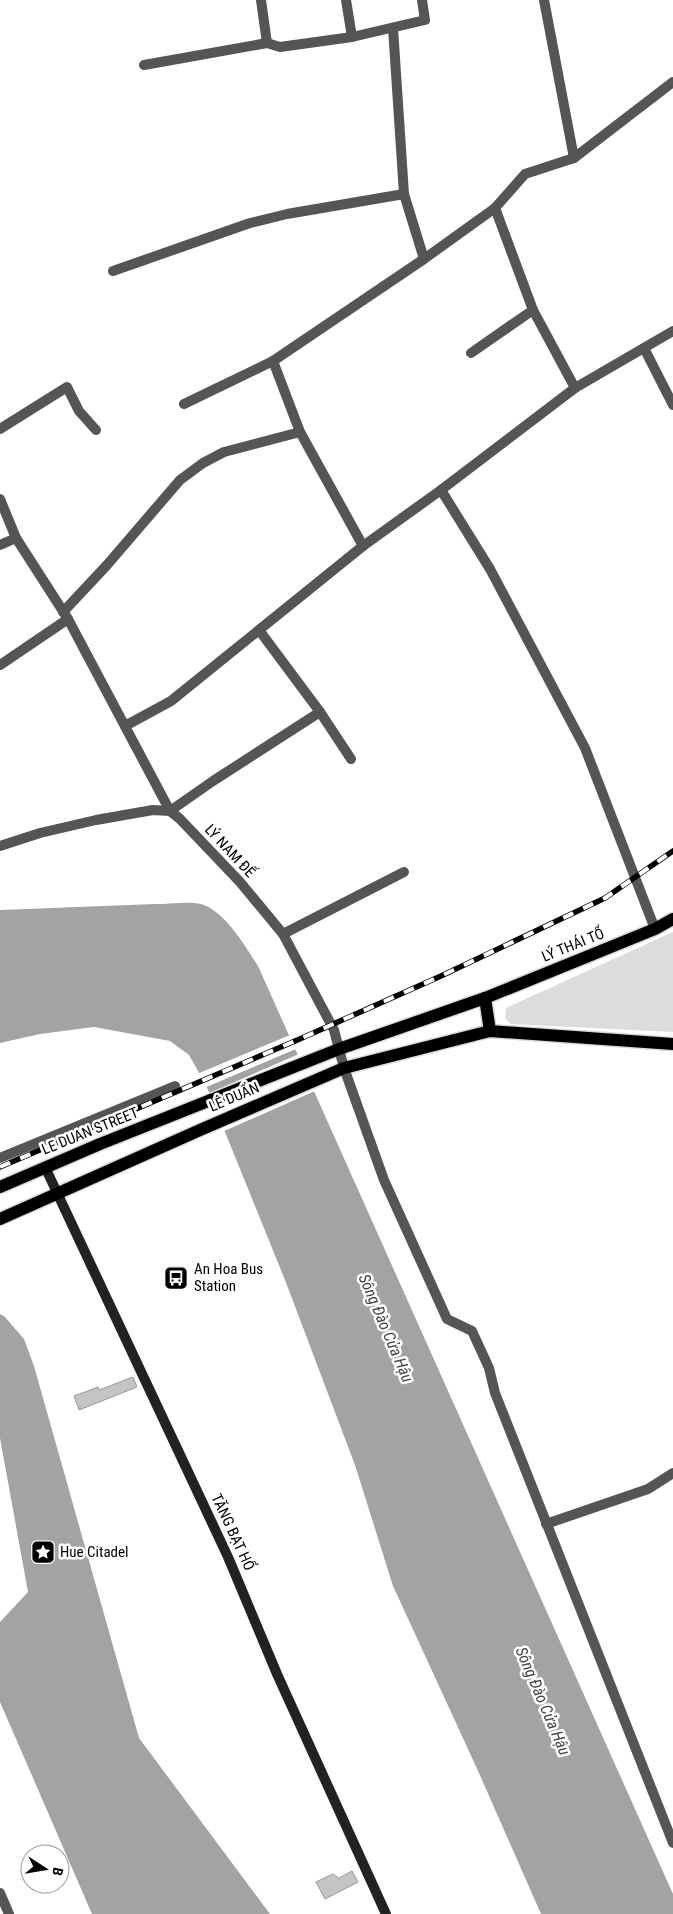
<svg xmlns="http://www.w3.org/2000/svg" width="673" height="1914" viewBox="0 0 673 1914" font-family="'Roboto Condensed',sans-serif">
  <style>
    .green { fill: #dcdcdc }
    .water { fill: #a3a3a3 }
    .pier { fill: #fff }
    .building { fill: #c4c4c4; stroke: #999 }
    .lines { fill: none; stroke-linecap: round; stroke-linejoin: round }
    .primary-casing { stroke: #dbdbdb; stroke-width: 15 }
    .minor { stroke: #555; stroke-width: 10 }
    .tertiary { stroke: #555; stroke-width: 10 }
    .secondary { stroke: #222; stroke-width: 10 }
    .primary { stroke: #000; stroke-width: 12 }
    .rail-casing { stroke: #000; stroke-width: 5.5 }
    .rail { stroke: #fff; stroke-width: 4; stroke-dasharray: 11; stroke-linecap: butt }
    .labels { text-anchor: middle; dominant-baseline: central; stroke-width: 5; stroke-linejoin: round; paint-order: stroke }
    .street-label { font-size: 15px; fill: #000; stroke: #fff }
    .poi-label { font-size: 15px; fill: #000; stroke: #fff; text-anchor: start }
    .water-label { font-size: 16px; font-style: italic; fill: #444; stroke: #fff }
  </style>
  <rect width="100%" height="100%" fill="#fff"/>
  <path class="green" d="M673 932V1032L511 1024 505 1018 506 1008Z"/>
  <g class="water">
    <path d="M155 904C169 904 188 901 201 904 225 911 245 946 258 966L673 1894V1914H541L479 1773 393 1586 355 1465 285 1280 206 1085 189 1055 170 1041 94 1027 40 1034 0 1043V910Z"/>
    <path d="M0 1314 4 1316 24 1339 34 1366 139 1738 270 1914H92L0 1702V1622L28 1592 0 1438Z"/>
  </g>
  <g class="pier">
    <path d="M290 1035 296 1049 204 1088 197 1074Z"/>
    <path d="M299 1054 315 1091 222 1132 207 1094Z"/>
  </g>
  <g class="building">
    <path d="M133 1377 137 1387 79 1410 74 1396 98 1387 99 1390Z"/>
    <path d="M352 1871 358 1882 325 1899 316 1882 333 1874 339 1878Z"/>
  </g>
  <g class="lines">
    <g class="primary-casing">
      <g id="primary">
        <path d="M485 998 490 1031"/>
        <path d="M0 1187 100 1144 339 1049 485 998 655 929 673 919"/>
        <path d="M0 1219 200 1130 344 1068 490 1031 673 1044"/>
      </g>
    </g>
    <g class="minor">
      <path d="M261 0 267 43"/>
      <path d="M346 0 352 37"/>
      <path d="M544 0 574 158"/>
      <path d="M393 28 404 194 424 259"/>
      <path d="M144 65 267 43 280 47 352 37 425 20 422 0"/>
      <path d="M495 208 533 310 575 388"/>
      <path d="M113 271 250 223 287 214 404 194"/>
      <path d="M644 348 673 405"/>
      <path d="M471 353 533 310"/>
      <path d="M184 404 273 361"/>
      <path d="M0 429 67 387 79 411 96 430"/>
      <path d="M441 490 490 569 585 748 655 929"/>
      <path d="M0 499 16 538 68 619 170 811 213 781 320 712"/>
      <path d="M0 545 16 538"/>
      <path d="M363 546 300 432 273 361 424 259 495 208 525 174 574 158 673 82"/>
      <path d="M63 612 107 565 180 480 203 463 224 452 300 432"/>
      <path d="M259 630 320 712 351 759"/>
      <path d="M0 665 68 619"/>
      <path d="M125 726 171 701 363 546 441 490 575 388 673 331"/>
      <path d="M283 934 404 872"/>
      <path d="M344 1068 384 1180 447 1319 472 1331 489 1368 495 1393 673 1843"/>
      <path d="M0 1158 175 1086"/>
      <path d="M546 1524 648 1489 673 1473"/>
    </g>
    <g class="tertiary">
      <path d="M0 846 40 833 96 820 153 810 170 811 180 819 240 882 283 934 334 1030 344 1068"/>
      <path d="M0 1893 9 1914"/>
    </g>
    <path class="secondary" d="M45 1167 228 1557 277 1674 386 1914"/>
    <use href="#primary" class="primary"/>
    <g class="rail-casing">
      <path id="rail" d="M0 1167 302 1038 441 976 605 898 673 851"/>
    </g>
    <use href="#rail" class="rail"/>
  </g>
  <defs>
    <g id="bus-square" transform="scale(1.25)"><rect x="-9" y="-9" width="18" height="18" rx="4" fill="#000" stroke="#fff"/><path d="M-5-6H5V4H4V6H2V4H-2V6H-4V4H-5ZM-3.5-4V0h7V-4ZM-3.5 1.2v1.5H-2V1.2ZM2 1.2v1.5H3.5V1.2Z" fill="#fff"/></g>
    <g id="sight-square" transform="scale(1.25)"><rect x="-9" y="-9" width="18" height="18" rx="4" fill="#000" stroke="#fff"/><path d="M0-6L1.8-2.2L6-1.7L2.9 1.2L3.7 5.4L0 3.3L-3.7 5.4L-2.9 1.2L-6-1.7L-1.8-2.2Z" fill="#fff"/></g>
  </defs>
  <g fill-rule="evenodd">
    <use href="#bus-square" x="176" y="1278"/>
    <use href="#sight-square" x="43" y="1552"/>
  </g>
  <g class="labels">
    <g class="street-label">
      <text transform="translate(230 851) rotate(47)">LÝ NAM ĐẾ</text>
      <text transform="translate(573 945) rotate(-22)">LÝ THÁI TỔ</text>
      <text transform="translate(234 1097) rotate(-23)">LÊ DUẨN</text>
      <text transform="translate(90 1131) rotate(-22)">LE DUAN STREET</text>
      <text transform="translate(233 1532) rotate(65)">TĂNG BẠT HỔ</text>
    </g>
    <g class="poi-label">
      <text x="194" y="1269">An Hoa Bus<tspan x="194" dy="17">Station</tspan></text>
      <text x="60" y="1552">Hue Citadel</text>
    </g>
    <g class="water-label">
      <text transform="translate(386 1328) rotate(67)">Sông Đào Cửa Hậu</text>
      <text transform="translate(543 1701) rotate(67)">Sông Đào Cửa Hậu</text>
    </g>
  </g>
  <g transform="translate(45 1869) rotate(102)"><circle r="24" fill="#ffffff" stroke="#999999"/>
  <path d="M0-4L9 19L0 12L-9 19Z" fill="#000000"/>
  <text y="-8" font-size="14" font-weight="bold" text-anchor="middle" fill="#000000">B</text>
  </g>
</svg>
